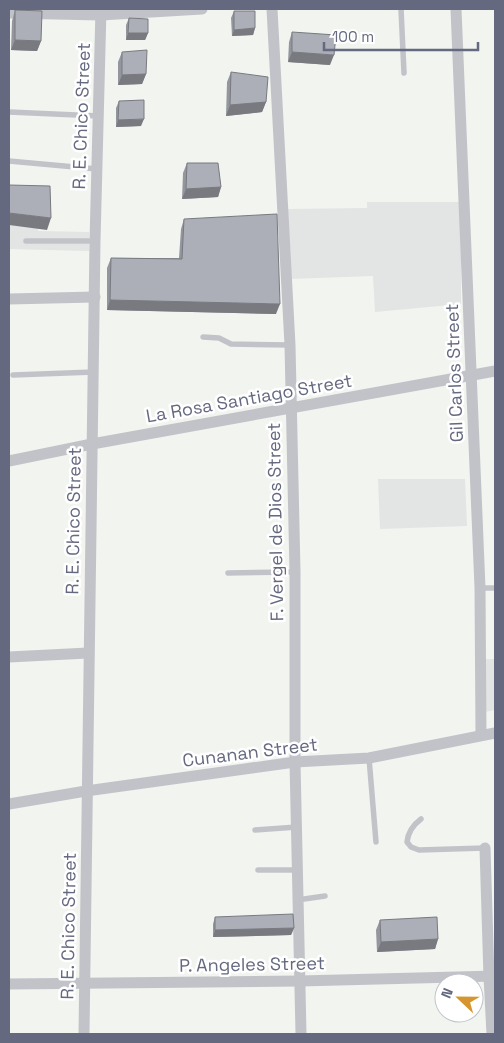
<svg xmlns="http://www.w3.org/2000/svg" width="504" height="1043" viewBox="0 0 504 1043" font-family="'Space Grotesk',sans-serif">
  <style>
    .built { fill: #e3e4e4 }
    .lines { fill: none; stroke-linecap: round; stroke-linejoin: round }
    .service { stroke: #c2c3c8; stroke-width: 5.5 }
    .minor { stroke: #c2c3c8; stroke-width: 11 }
    .wall { fill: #94969d }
    .shaded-wall { fill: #787a80 }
    .building { fill: #acafb7; stroke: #787a80 }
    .labels { text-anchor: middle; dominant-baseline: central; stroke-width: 5; stroke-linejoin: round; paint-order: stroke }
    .street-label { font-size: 18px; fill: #65697f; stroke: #fff }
  </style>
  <rect width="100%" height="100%" fill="#f2f4f0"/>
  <g class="built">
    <path d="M9 192 40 195 38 231 89 232V251L9 249Z"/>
    <path d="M367 202H461V304L375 312 373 276 289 279 287 209 367 208Z"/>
    <path d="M378 479H465L467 526 380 529Z"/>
    <path d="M484 659H495V710L485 712Z"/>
  </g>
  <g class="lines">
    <g class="service">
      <path d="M401 9 404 73"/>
      <path d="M9 112 99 116"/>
      <path d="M9 161 97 169"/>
      <path d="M26 241H95"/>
      <path d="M203 337 219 338 231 344 290 345"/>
      <path d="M13 375 94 372"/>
      <path d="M228 573 295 572"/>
      <path d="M480 588H495"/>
      <path d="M369 758 376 842"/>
      <path d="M421 819C413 825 408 832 407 842L411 847 419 850 485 848"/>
      <path d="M255 830 297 827"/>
      <path d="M258 870H297"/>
      <path d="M297 900 325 896"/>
    </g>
    <g class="minor">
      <path d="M272 9 290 345 295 572V762L301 1034"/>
      <path d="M456 9 480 588 481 735"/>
      <path d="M9 13 101 15 202 9"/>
      <path d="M9 299 95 297"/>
      <path d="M9 461 92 444 495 371"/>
      <path d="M9 657 88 653"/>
      <path d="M9 804 86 791 295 762 369 758 495 733"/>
      <path d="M485 848 489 977 492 1034"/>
      <path d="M9 984 300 981 495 976"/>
      <path d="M84 1034 95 241 101 9"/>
    </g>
  </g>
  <g class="wall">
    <path d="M15 10 41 41 37 51 11 50 12 21Z"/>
    <path d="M234 11 255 28 253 35 232 36 231 18Z"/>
    <path d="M129 18 148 33 145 40H126V25Z"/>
    <path d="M292 32 330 65 288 62 289 42Z"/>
    <path d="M122 52 146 74 142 84 118 85V62Z"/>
    <path d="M231 72 266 102 262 112 226 116 227 82Z"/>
    <path d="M119 101 141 126 116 127V108Z"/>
    <path d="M187 163 221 187 218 197 182 199 183 173Z"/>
    <path d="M184 219 276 314 107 310V268L111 258H179L181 229Z"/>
    <path d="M215 917 294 928 291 935 213 937V924Z"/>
    <path d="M380 920 438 939 435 949 377 952 376 930Z"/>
  </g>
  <g class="shaded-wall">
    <path d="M255 28 253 35 232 36 234 30Z"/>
    <path d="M128 33H148L145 40H126Z"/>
    <path d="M15 40 41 41 37 51 11 50Z"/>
    <path d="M292 52 334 55 330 65 288 62Z"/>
    <path d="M146 74 142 84 118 85 122 75Z"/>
    <path d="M266 102 262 112 226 116 230 105Z"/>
    <path d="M144 119 141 126 116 127 118 120Z"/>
    <path d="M221 187 218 197 182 199 186 189Z"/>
    <path d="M9 213 51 218 47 230 9 225Z"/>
    <path d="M110 300 280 304 276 314 107 310Z"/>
    <path d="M294 928 291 935 213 937 215 930Z"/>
    <path d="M438 939 435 949 377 952 381 942Z"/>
  </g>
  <g class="building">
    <path d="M15 10 42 11 41 41 15 40Z"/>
    <path d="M234 11H255V28L234 30Z"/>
    <path d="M129 18 148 19V33H128Z"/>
    <path d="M292 32 336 35 334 55 292 52Z"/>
    <path d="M147 50 146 74 122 75V52Z"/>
    <path d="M231 72 268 77 266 102 230 105Z"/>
    <path d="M144 100V119L118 120 119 101Z"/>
    <path d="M187 163H218L221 187 186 189Z"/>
    <path d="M9 185 50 186 51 218 9 213Z"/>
    <path d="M277 214 280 304 110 300 111 258 182 259 184 219Z"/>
    <path d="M293 914 294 928 215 930V917Z"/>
    <path d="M437 917 438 939 381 942 380 920Z"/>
  </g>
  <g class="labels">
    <g class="street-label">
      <text transform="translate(81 116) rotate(-88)">R. E. Chico Street</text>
      <text transform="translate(454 373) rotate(-92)">Gil Carlos Street</text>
      <text transform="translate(249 398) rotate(-10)">La Rosa Santiago Street</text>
      <text transform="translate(73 521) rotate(-89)">R. E. Chico Street</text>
      <text transform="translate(275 522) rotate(-91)">F. Vergel de Dios Street</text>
      <text transform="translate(250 752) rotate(-7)">Cunanan Street</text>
      <text transform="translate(68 926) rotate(-89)">R. E. Chico Street</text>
      <text transform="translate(252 964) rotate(-1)">P. Angeles Street</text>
    </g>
  </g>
  <rect width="504" height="1043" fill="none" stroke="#65697f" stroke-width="20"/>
  <g transform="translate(459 998) rotate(292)"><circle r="24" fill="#ffffff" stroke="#c1c3cc"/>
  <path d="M0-4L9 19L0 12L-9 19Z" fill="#d5962f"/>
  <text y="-8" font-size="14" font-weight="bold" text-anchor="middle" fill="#65697f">N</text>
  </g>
  <path d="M324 42v8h154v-8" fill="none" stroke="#65697f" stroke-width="2.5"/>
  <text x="332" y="42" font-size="15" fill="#65697f" stroke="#ffffff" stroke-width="4" paint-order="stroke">100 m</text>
</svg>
